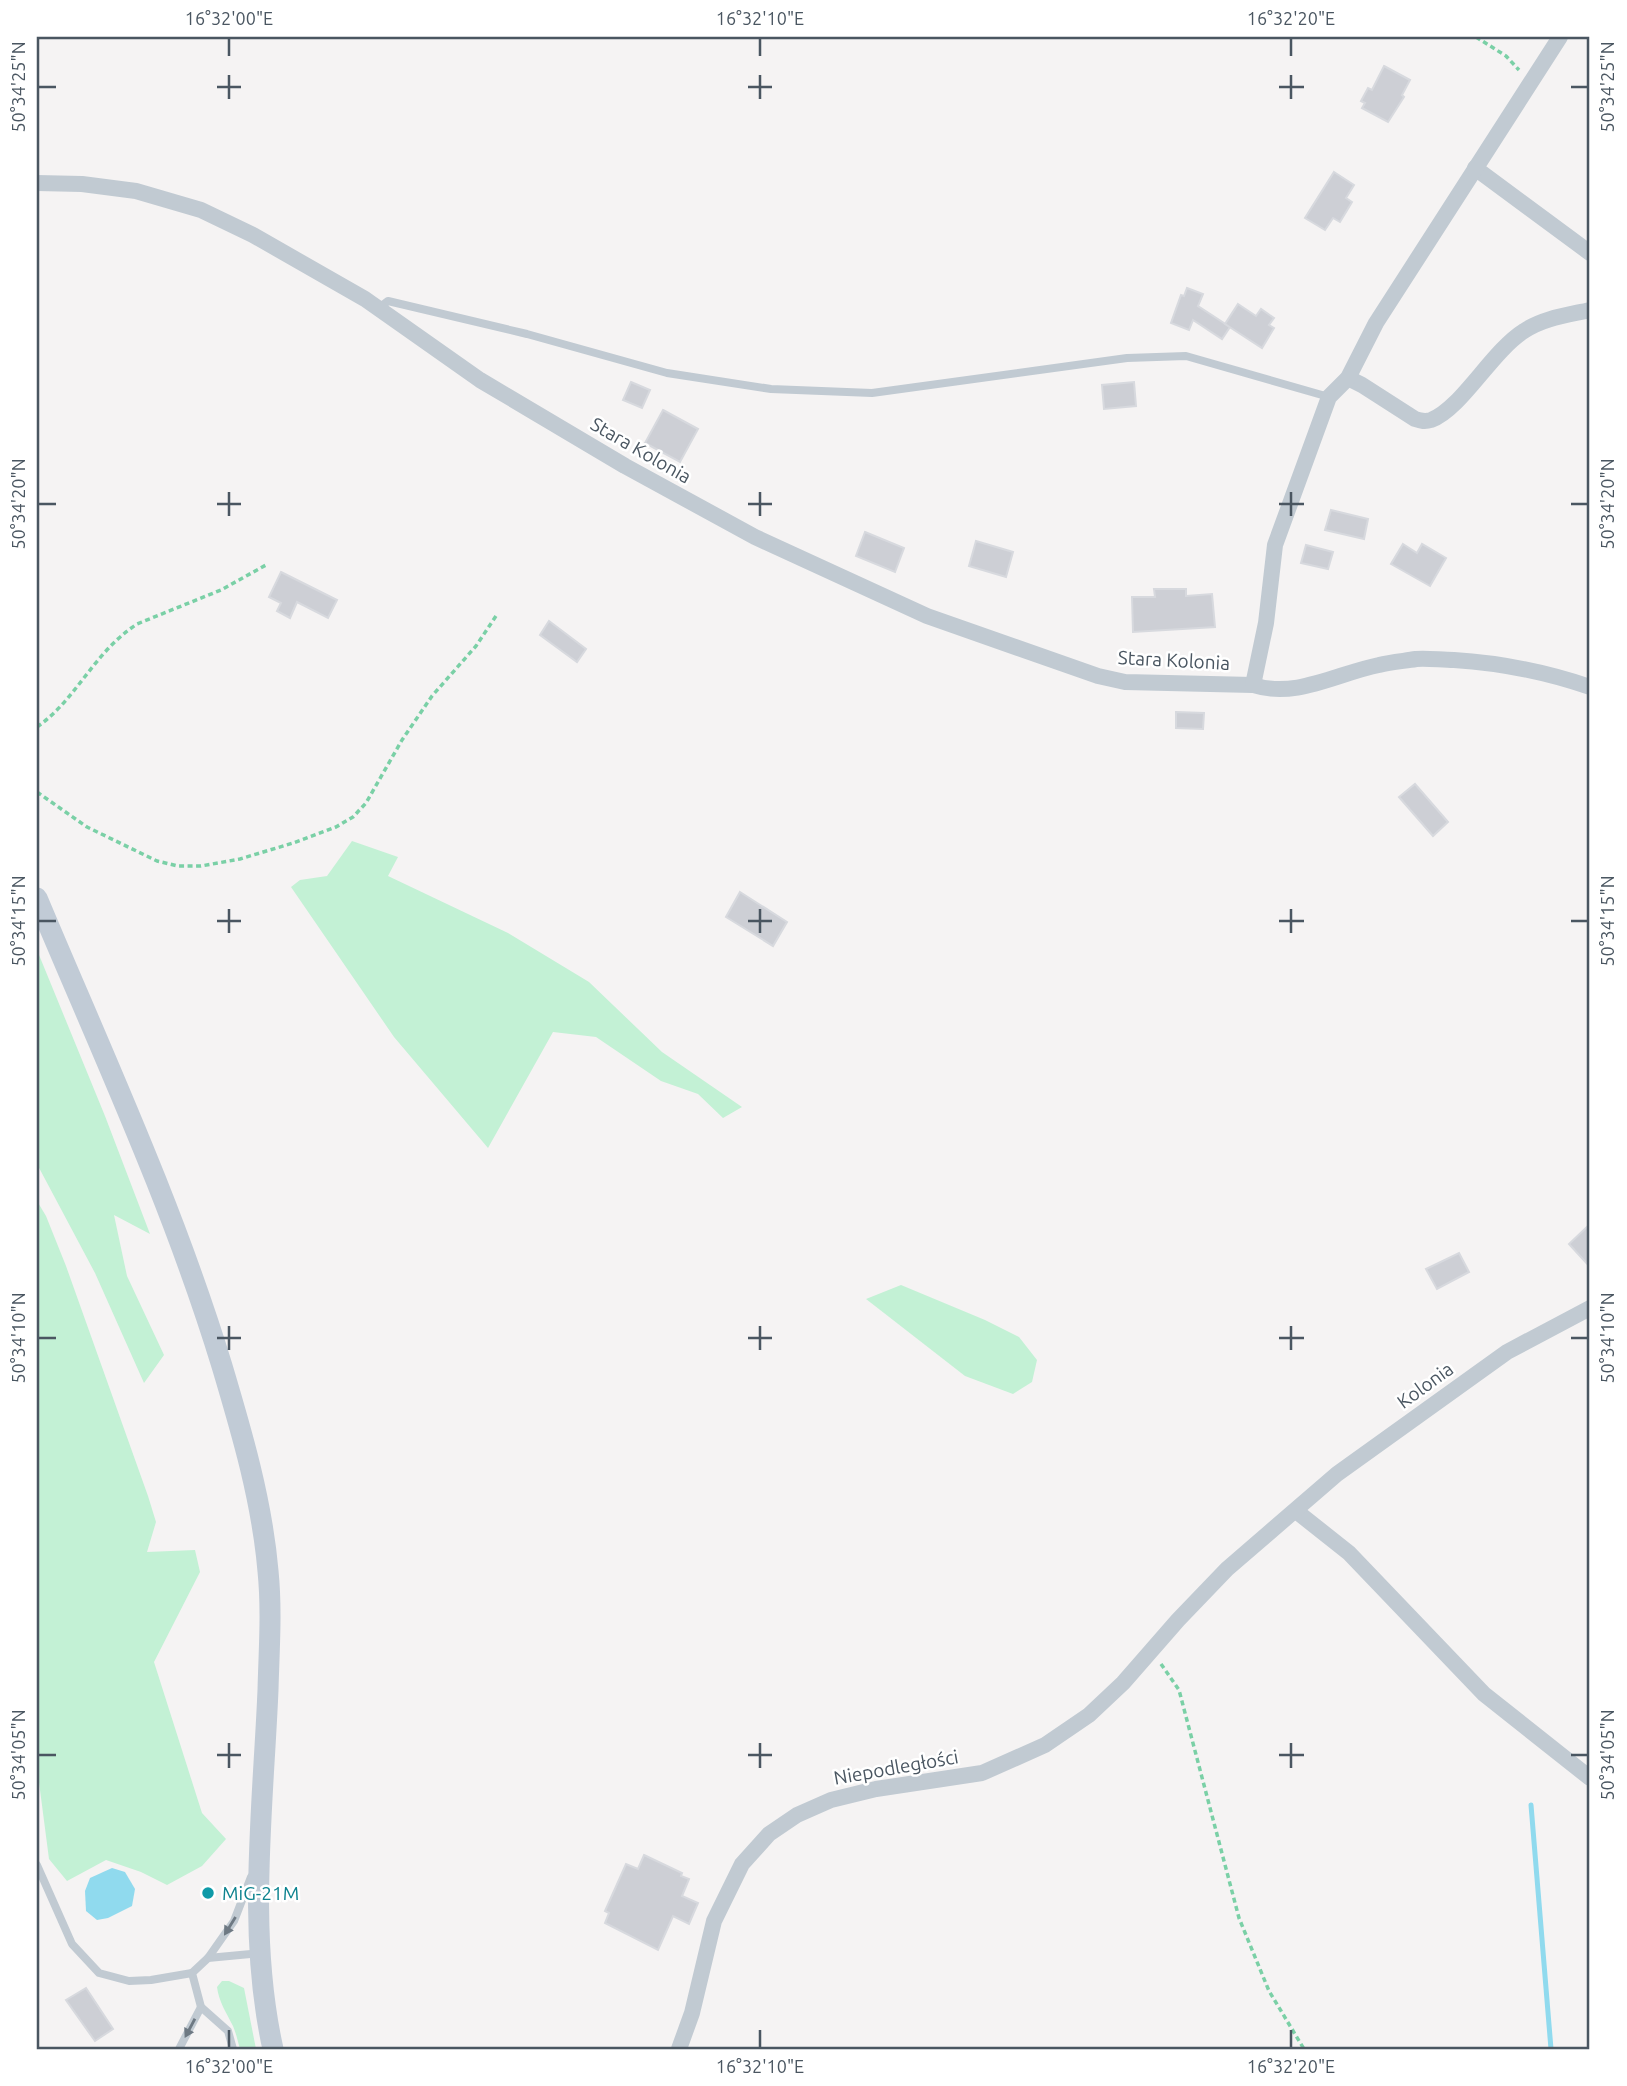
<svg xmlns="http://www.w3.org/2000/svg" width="1627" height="2086" viewBox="0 0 1627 2086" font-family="Ubuntu,sans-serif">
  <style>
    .green { fill: #c3f1d5 }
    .water { fill: #90daee }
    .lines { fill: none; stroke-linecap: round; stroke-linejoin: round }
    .stream { stroke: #90daee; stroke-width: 5 }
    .building { fill: #cdcfd5; stroke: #d7d9de; stroke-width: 2 }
    .path { stroke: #7ad0a6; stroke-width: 3.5; stroke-dasharray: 5 3.5; stroke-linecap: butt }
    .service { stroke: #c1cad2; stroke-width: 8 }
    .minor { stroke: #c1cad2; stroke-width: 16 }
    .secondary { stroke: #c1cbd6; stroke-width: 21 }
    .oneway { fill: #6e7983 }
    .ticks { fill: none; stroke: #4a5661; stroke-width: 2.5 }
    .culture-dot { fill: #0f9aa8; stroke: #fff; stroke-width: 2.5 }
    .labels { text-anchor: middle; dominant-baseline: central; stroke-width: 5; stroke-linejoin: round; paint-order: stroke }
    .street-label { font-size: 19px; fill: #4a5661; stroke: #fff }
    .culture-label { font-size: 19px; fill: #0d838f; stroke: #fff; text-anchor: start }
    .neatline { fill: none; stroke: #4a5661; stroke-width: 2.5 }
    .ticks-label { font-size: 18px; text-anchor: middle; fill: #4a5661 }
  </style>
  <rect width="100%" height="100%" fill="#f5f3f3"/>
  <g class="green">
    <path d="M352 841 398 857 388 876 508 933 589 982 662 1052 742 1107 723 1118 698 1094 661 1081 596 1037 553 1032 488 1148 394 1037 291 887 300 880 327 876Z"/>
    <path d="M37 950 105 1116 150 1234 114 1215 127 1276 164 1355 144 1383 95 1273 37 1164Z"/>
    <path d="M37 1201 46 1216 66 1266 148 1496 156 1522 147 1552 195 1550 200 1572 154 1662 202 1813 226 1839 202 1866 167 1885 141 1872 106 1860 67 1881 49 1859 37 1767Z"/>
    <path d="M901 1285 985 1320 1019 1337 1037 1360 1032 1382 1013 1394 965 1376 866 1299Z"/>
    <path d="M222 1981H229L244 1988 256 2049H240C238 2042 236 2033 233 2026 226 2012 219 2002 217 1987Z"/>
  </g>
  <path class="water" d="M112 1868 125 1872 135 1889 132 1906 108 1918 97 1920 86 1911 85 1891 90 1878Z"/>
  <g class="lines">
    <path class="stream" d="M1531 1805 1551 2049"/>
  </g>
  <g class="building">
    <path d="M1384 66 1410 80 1402 95 1404 97 1388 122 1362 108 1365 103 1361 101 1368 88 1372 90Z"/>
    <path d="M1334 172 1354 185 1346 198 1352 202 1340 222 1333 218 1325 230 1305 218Z"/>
    <path d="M1187 288 1203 294 1198 306 1230 327 1222 339 1193 320 1189 330 1171 323 1181 295 1184 296Z"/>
    <path d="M1238 304 1256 316 1261 309 1274 318 1269 325 1274 328 1262 348 1225 324Z"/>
    <path d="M631 382 650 390 642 408 623 400Z"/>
    <path d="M1134 382 1136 406 1104 409 1102 385Z"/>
    <path d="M663 410 698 429 680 462 645 443Z"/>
    <path d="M1331 510 1368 519 1364 539 1325 530Z"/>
    <path d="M865 532 904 548 895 572 856 556Z"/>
    <path d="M976 541 1013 552 1006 577 969 566Z"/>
    <path d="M1403 544 1417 553 1422 544 1446 558 1430 586 1391 564Z"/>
    <path d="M1306 545 1333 552 1328 569 1301 563Z"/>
    <path d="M281 572 337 600 328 618 297 602 290 618 277 611 281 603 269 597Z"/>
    <path d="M1154 589H1186V596L1212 594 1215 627 1133 632 1132 597H1155Z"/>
    <path d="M549 621 586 649 577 662 540 635Z"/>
    <path d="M1176 712 1204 713 1203 729 1176 728Z"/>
    <path d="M1415 784 1448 822 1433 836 1399 797Z"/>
    <path d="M740 892 787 922 773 946 726 917Z"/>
    <path d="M1590 1224V1267L1569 1244Z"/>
    <path d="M1459 1253 1469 1272 1437 1289 1426 1269Z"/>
    <path d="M644 1855 682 1873 681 1876 689 1879 682 1896 698 1903 689 1924 673 1916 658 1950 605 1923 609 1913 605 1911 626 1864 638 1869Z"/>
    <path d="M86 1988 113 2029 95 2041 66 2000Z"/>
  </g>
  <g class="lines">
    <g class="path">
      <path d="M1476 37 1506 56 1519 70"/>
      <path d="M37 727C77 699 93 653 137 624L221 590 266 565"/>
      <path d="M37 792 87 827 157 861 178 866H201L240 859 293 843 336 827 353 817 366 803 402 740 432 696 476 646 496 616"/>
      <path d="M1161 1664 1179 1690 1239 1918 1269 1991 1304 2049"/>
    </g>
    <g class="service">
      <path d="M379 308 388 301 527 334 667 373 771 389 872 393 1127 358 1186 356 1329 397"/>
      <path d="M37 1865 72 1944 99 1973 129 1981 151 1980 192 1973"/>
      <path d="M208 1958 234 1921 251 1877"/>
      <path d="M179 2049 201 2007"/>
      <path d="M233 2049 228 2031 201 2007 192 1973 208 1958 261 1953"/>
    </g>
    <g class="minor">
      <path d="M1475 168 1590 253"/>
      <path d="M37 183 82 184 136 191 201 210 253 235 365 299 480 380 625 466 755 537 927 616 1098 676 1125 682 1253 685C1296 699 1338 673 1379 665 1391 662 1404 661 1416 659 1428 658 1441 660 1454 660 1501 663 1546 672 1590 687"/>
      <path d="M1348 378 1362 385 1415 419C1421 421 1425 422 1431 420 1461 409 1492 351 1524 331 1543 318 1568 315 1590 310"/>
      <path d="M1253 685 1266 623 1275 545 1329 397 1348 378 1376 323 1560 37"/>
      <path d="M1296 1511 1349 1553 1484 1694 1590 1778"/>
      <path d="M679 2049 692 2013 714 1921 742 1864 769 1834 797 1815 831 1800 876 1789 982 1773 1045 1745 1089 1715 1123 1683 1178 1620 1227 1569 1337 1474 1507 1352 1590 1308"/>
    </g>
    <path class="secondary" d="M37 898C102 1053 173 1205 222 1366 242 1433 262 1501 268 1571 272 1611 269 1650 268 1690 263 1808 247 1933 273 2049"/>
  </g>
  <defs><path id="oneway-solid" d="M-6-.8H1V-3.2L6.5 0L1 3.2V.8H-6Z" transform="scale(1.75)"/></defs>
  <g class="oneway">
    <use href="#oneway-solid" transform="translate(230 1926) rotate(122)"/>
    <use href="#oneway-solid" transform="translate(190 2028) rotate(118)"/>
  </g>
  <path class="ticks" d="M229 38V56M760 38V56M1291 38V56M229 75V99M760 75V99M1291 75V99M38 87H56M217 87H241M748 87H772M1279 87H1304M1571 87H1588M229 492V516M760 492V516M1291 492V516M38 504H56M217 504H241M748 504H772M1279 504H1304M1571 504H1588M229 909V933M760 909V933M1291 909V933M38 921H56M217 921H241M748 921H772M1279 921H1304M1571 921H1588M229 1326V1350M760 1326V1350M1291 1326V1350M38 1338H56M217 1338H241M748 1338H772M1279 1338H1304M1571 1338H1588M229 1743V1768M760 1743V1768M1291 1743V1768M38 1755H56M217 1755H241M748 1755H772M1279 1755H1304M1571 1755H1588M229 2030V2048M760 2030V2048M1291 2030V2048"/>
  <circle class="culture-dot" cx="208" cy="1893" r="7"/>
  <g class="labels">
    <g class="street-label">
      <text transform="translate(641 450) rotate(30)">Stara Kolonia</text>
      <text transform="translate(1174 660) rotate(3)">Stara Kolonia</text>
      <text transform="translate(1425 1385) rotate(-36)">Kolonia</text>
      <text transform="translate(896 1767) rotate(-10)">Niepodległości</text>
    </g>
    <g class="culture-label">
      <text x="222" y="1893">MiG-21M</text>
    </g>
  </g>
  <rect width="1627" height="2086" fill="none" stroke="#ffffff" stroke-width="77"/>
  <rect x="38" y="38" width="1550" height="2010" class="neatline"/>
  <g class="ticks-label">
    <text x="229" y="25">16°32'00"E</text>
    <text x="760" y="25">16°32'10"E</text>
    <text x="1291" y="25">16°32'20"E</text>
    <text transform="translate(19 87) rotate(-90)" y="6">50°34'25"N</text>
    <text transform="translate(1608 87) rotate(-90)" y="6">50°34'25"N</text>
    <text transform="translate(19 504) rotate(-90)" y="6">50°34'20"N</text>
    <text transform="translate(1608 504) rotate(-90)" y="6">50°34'20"N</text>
    <text transform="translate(19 921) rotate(-90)" y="6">50°34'15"N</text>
    <text transform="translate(1608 921) rotate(-90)" y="6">50°34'15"N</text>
    <text transform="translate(19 1338) rotate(-90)" y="6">50°34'10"N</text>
    <text transform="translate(1608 1338) rotate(-90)" y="6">50°34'10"N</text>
    <text transform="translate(19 1755) rotate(-90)" y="6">50°34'05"N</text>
    <text transform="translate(1608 1755) rotate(-90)" y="6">50°34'05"N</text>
    <text x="229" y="2073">16°32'00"E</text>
    <text x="760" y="2073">16°32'10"E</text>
    <text x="1291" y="2073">16°32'20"E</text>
  </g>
</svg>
